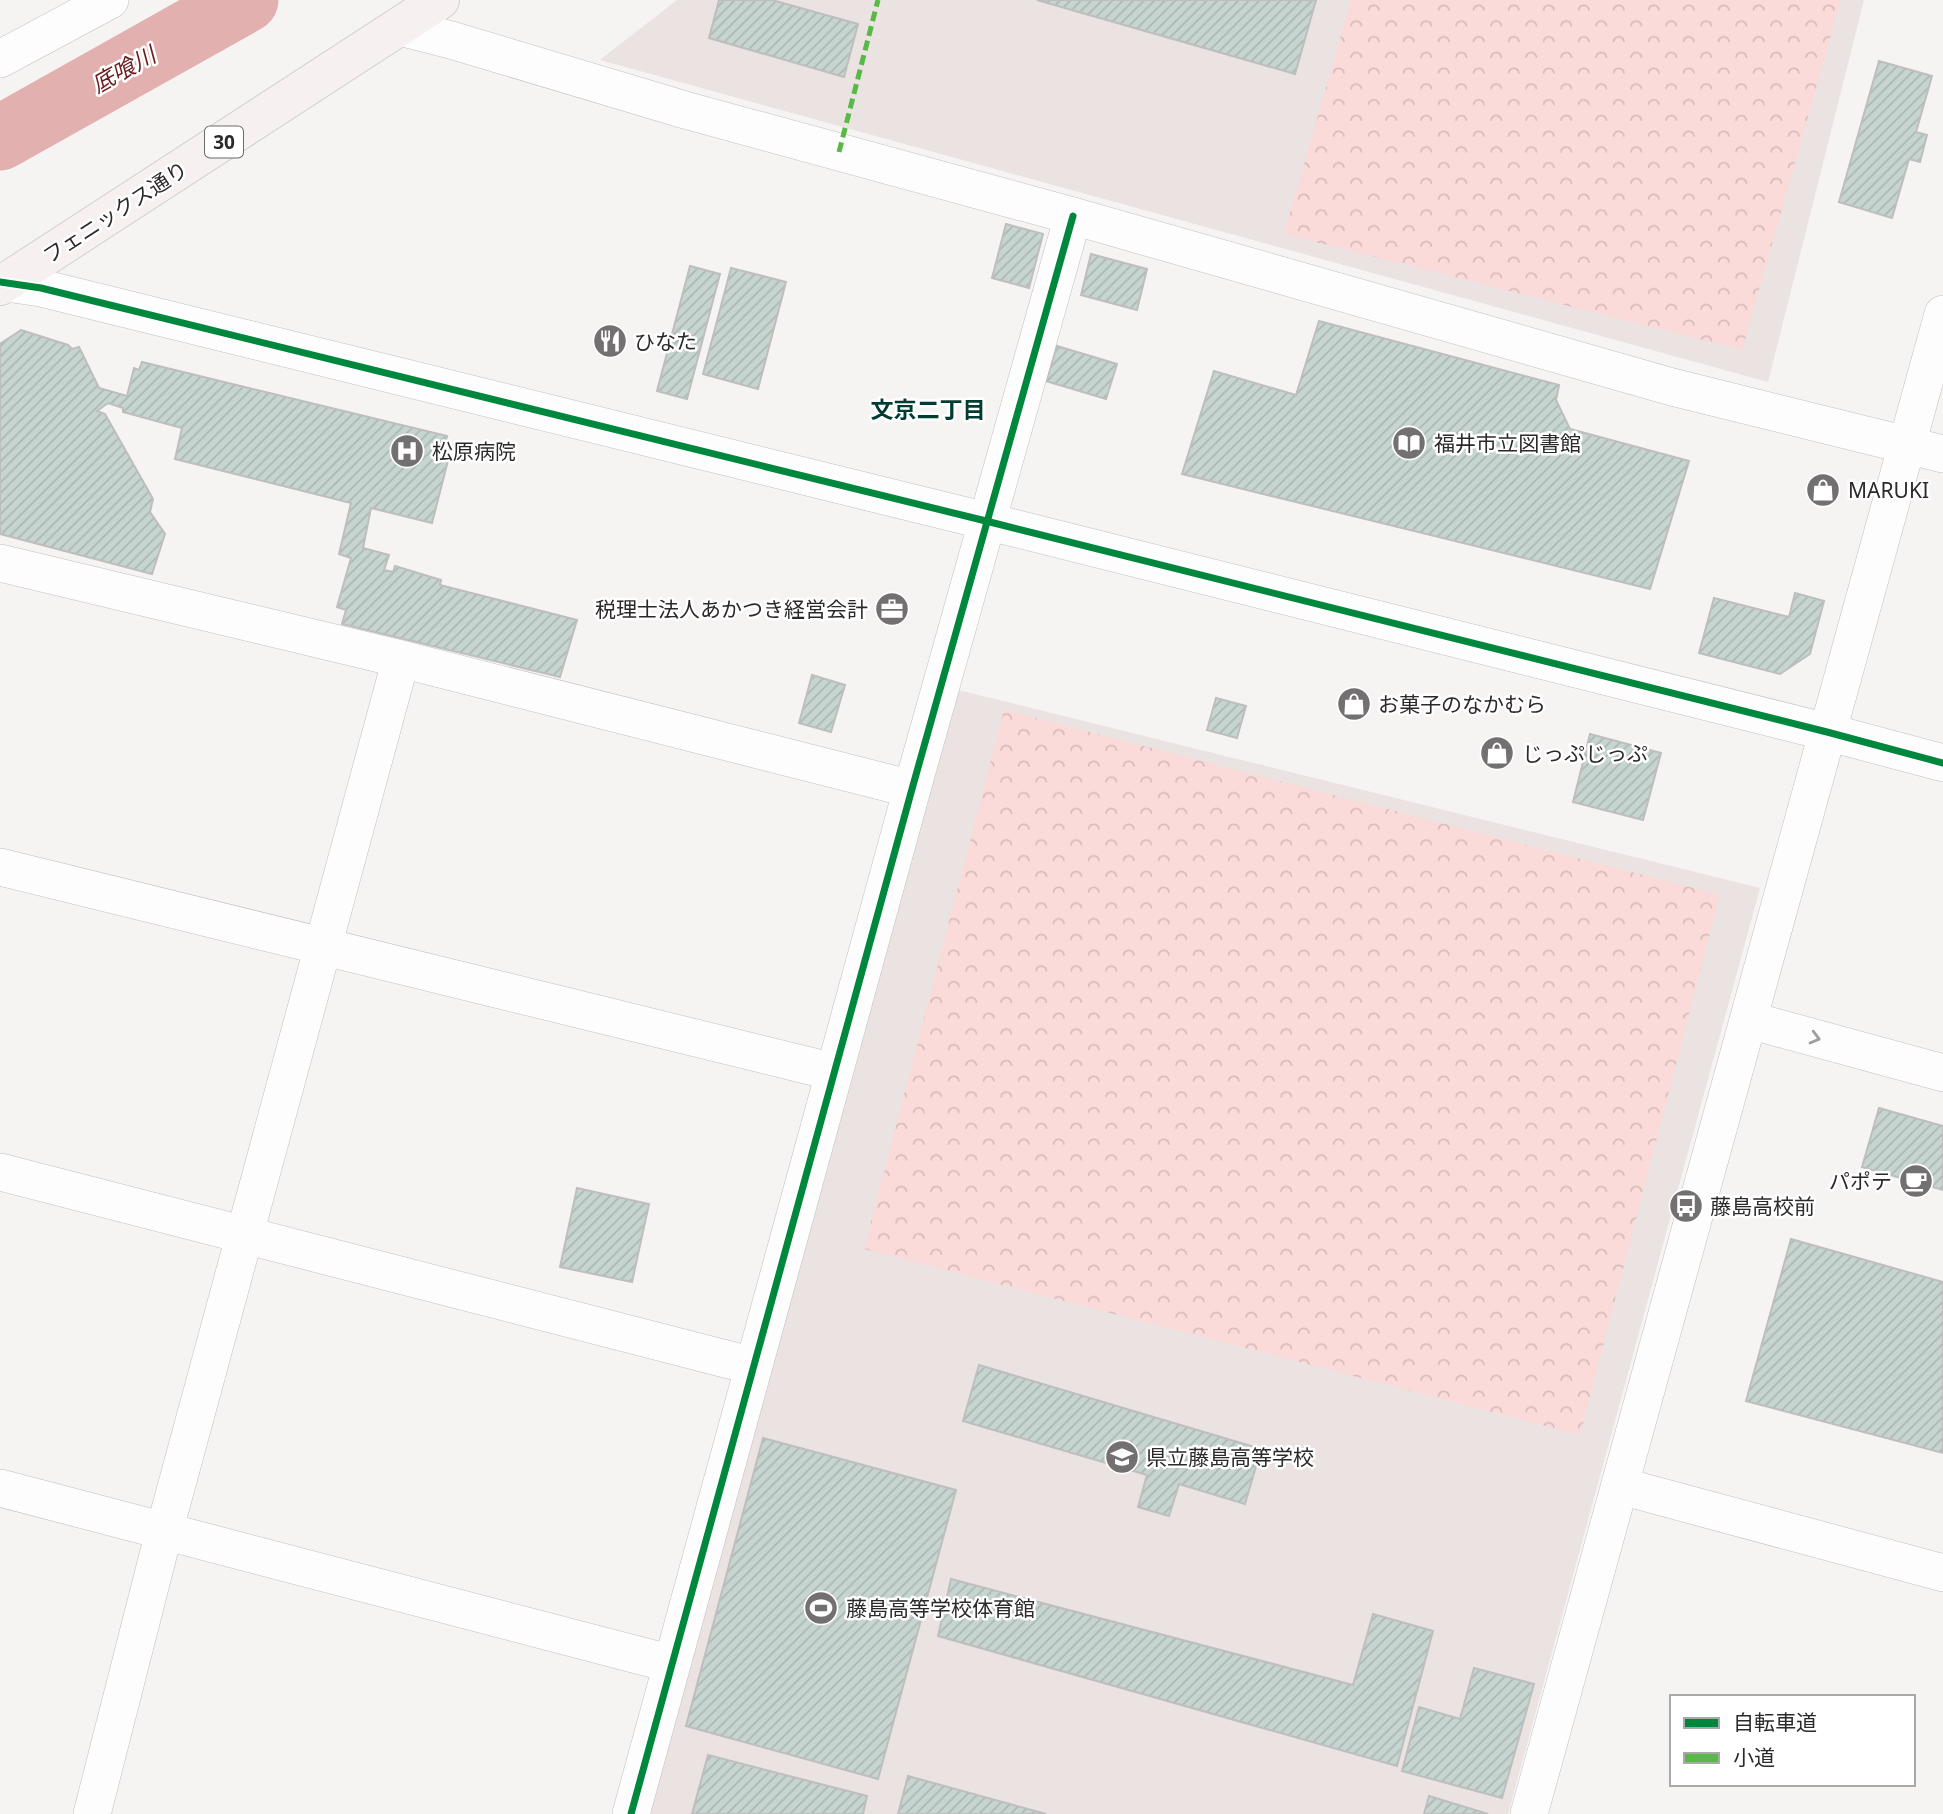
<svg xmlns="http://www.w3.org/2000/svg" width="1943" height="1814" viewBox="0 0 1943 1814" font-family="'Noto Sans','Noto Sans JP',sans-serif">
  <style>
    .built { fill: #ebe2e2 }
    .park { fill: url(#park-crowns) }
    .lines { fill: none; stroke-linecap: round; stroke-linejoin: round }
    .river { stroke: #e2b0ae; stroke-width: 65 }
    .building { fill: url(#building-hatch); stroke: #bebebe; stroke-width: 2 }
    .minor-casing { stroke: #c1bfbf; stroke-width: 38 }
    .major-casing { stroke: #d1d0d0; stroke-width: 40 }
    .minor { stroke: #fefdfd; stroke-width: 37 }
    .major { stroke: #f7f0f0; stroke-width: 38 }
    .quiet { stroke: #58b947; stroke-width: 5; stroke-dasharray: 10 5; stroke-linecap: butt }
    .cycleway-casing { stroke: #fff; stroke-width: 11 }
    .cycleway { stroke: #00873e; stroke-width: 7 }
    .oneway { stroke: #9f9e9e }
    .labels { text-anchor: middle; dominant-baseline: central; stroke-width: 5; stroke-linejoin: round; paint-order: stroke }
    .shield { fill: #fff; stroke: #6b6969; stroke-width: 2 }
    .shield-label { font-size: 19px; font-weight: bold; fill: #2b2929 }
    .street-label { font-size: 21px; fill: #2b2929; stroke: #fff }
    .poi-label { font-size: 21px; fill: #2b2929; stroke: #fff; text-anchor: start }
    .water-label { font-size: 23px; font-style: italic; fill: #6d1c1f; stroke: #fff }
    .neighbourhood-label { font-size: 23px; font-weight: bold; fill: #003c32; stroke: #fff }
  </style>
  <defs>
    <pattern id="park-crowns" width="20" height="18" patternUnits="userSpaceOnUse" patternTransform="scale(1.75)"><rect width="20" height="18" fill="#fadbd9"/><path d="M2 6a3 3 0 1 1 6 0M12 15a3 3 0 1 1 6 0" fill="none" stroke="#d6bcba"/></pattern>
    <pattern id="building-hatch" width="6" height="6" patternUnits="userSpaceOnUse" patternTransform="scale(1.75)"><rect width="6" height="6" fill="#c7d5d1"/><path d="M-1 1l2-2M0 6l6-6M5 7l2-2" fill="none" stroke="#abb7b3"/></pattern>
  </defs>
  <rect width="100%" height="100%" fill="#f6f3f3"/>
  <g class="built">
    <path d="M677 0H1864L1768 382 600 60Z"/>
    <path d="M954 689 1760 888 1508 1814H645Z"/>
  </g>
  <g class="park">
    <path d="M1351 0H1841L1742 350 1284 234Z"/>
    <path d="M1004 710 1720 895 1580 1435 864 1249Z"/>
  </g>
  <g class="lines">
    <path class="river" d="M0 138 246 0"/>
  </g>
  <g class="building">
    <path d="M719 0H772L858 24 844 77 709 38Z"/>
    <path d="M1037 0H1316L1295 74Z"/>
    <path d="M1879 61 1932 76 1916 132 1927 135 1920 162 1909 159 1892 218 1839 202Z"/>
    <path d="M1006 224 1043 234 1029 288 992 278Z"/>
    <path d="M1091 254 1147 269 1137 310 1081 295Z"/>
    <path d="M690 266 720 274 687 399 657 391Z"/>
    <path d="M731 268 786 282 758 389 703 374Z"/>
    <path d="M1319 321 1559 385 1556 400 1570 429 1689 461 1650 589 1182 474 1214 371 1296 395Z"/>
    <path d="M21 330 68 345 72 349 79 347 99 388 127 396 134 368 139 370 142 362 447 436 445 444 452 445 432 523 371 508 363 548 389 555 384 570 393 572 395 566 441 580 440 585 577 620 560 677 342 624 346 610 337 607 351 558 339 554 351 503 175 459 182 428 123 412V408L108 403 97 411 105 414 153 499 150 512 165 534 152 574 0 534V344Z"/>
    <path d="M1057 346 1117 364 1106 399 1046 381Z"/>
    <path d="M1795 593 1824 601 1810 654 1780 674 1699 653 1714 598 1789 617Z"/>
    <path d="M812 675 845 685 831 732 799 723Z"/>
    <path d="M1216 698 1246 706 1237 738 1207 730Z"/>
    <path d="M1590 734 1661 753 1643 820 1573 802Z"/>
    <path d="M1879 1108 1943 1126V1190L1862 1167Z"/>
    <path d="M577 1188 649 1204 632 1282 560 1267Z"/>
    <path d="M1791 1239 1943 1282V1453L1746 1401Z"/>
    <path d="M979 1365 1261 1449 1245 1504 1179 1484 1169 1516 1138 1507 1147 1475 963 1421Z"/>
    <path d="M763 1438 956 1490 878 1779 686 1726Z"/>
    <path d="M951 1579 1353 1685 1373 1614 1433 1631 1397 1766 938 1636Z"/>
    <path d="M1474 1668 1534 1684 1502 1798 1402 1771 1419 1707 1460 1719Z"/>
    <path d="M708 1755 867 1796 863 1814H692Z"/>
    <path d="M908 1776 1046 1814H898Z"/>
    <path d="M1429 1796 1488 1814H1424Z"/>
  </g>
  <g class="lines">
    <g class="minor-casing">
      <g id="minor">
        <path d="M400 27 451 40 685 110 1073 216 1672 387 1943 454"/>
        <path d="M0 59 110 0"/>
        <path d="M0 282 41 288 986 521 1827 732 1943 763"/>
        <path d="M0 563 401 659 912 789"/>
        <path d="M0 867 834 1072"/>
        <path d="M1749 1020 1943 1073"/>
        <path d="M0 1172 753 1366"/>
        <path d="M1621 1486 1943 1573"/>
        <path d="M0 1488 672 1664"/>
        <path d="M92 1814 164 1532 401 659"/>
        <path d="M631 1814 912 789 1073 216"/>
        <path d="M1529 1814 1943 314"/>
      </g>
    </g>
    <g class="major-casing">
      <path id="major" d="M0 286 440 0"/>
    </g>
    <use href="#minor" class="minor"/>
    <use href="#major" class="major"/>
    <path class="quiet" d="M839 152 878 0"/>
    <g class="cycleway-casing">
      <g id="cycleway">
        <path d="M0 282 41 288 986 521 1827 732 1943 763"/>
        <path d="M631 1814 912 789 1073 216"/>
      </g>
    </g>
    <use href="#cycleway" class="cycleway"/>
  </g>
  <defs><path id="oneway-chevron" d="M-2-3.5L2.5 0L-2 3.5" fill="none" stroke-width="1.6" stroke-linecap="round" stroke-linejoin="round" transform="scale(1.75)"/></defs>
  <use class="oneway" href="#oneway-chevron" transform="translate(1815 1038) rotate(15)"/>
  <defs>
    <g id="restaurant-disc" transform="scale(1.75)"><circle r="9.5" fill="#727070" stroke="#fff"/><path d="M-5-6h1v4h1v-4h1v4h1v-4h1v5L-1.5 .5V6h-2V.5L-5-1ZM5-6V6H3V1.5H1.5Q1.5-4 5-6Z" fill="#fff"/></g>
    <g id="library-disc" transform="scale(1.75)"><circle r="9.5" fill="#727070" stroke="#fff"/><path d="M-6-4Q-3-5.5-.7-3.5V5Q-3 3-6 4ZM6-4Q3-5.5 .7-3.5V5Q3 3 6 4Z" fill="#fff"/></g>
    <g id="hospital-disc" transform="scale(1.75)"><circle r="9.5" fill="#727070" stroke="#fff"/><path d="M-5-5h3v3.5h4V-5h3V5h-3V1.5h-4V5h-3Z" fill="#fff"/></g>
    <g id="shop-disc" transform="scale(1.75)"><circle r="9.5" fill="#727070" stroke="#fff"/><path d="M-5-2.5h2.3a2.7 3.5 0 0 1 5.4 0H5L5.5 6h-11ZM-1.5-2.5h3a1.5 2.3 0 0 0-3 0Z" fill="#fff"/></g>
    <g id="office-disc" transform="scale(1.75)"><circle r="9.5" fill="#727070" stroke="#fff"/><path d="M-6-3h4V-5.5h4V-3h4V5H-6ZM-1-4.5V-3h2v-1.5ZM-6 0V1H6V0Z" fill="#fff"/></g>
    <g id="cafe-disc" transform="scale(1.75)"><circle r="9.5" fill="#727070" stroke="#fff"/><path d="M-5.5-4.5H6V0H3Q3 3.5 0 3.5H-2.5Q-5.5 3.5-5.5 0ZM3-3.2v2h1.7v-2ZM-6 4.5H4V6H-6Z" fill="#fff"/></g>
    <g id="bus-disc" transform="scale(1.75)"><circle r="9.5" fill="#727070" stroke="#fff"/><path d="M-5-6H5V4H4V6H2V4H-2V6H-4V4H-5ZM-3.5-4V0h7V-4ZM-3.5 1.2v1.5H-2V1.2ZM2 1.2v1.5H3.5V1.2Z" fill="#fff"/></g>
    <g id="school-disc" transform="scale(1.75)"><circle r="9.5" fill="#727070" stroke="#fff"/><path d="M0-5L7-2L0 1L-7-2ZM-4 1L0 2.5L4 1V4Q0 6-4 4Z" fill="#fff"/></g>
    <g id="stadium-disc" transform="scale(1.75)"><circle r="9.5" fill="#727070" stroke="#fff"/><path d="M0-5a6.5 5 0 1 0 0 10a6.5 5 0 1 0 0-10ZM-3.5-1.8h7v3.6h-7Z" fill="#fff"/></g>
  </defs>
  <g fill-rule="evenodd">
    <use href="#restaurant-disc" x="610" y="341"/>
    <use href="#library-disc" x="1409" y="443"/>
    <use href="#hospital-disc" x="407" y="451"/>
    <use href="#shop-disc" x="1823" y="490"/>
    <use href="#office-disc" x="892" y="609"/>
    <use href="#shop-disc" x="1354" y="704"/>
    <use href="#shop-disc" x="1497" y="753"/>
    <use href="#cafe-disc" x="1916" y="1181"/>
    <use href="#bus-disc" x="1686" y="1206"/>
    <use href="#school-disc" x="1122" y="1457"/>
    <use href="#stadium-disc" x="821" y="1608"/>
  </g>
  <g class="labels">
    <rect class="shield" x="205" y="126.5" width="38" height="31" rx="5"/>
    <g class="shield-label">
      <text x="224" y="142">30</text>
    </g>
    <g class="street-label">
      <text transform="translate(115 212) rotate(-33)">フェニックス通り</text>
    </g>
    <g class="poi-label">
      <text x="634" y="341">ひなた</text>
      <text x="1434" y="443">福井市立図書館</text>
      <text x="432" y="451">松原病院</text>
      <text x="1848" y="490">MARUKI</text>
      <text x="868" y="609" text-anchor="end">税理士法人あかつき経営会計</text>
      <text x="1378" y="704">お菓子のなかむら</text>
      <text x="1522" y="753">じっぷじっぷ</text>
      <text x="1892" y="1181" text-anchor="end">パポテ</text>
      <text x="1710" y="1206">藤島高校前</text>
      <text x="1146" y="1457">県立藤島高等学校</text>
      <text x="846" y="1608">藤島高等学校体育館</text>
    </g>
    <g class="water-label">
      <text transform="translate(123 69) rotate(-29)">底喰川</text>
    </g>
    <g class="neighbourhood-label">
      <text x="928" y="409">文京二丁目</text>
    </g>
  </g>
  <rect x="1670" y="1695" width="245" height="91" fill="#ffffff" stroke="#aaa9a9" stroke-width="2"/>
  <rect x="1684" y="1718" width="35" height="10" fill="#00873e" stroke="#aaa9a9" stroke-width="2"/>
  <text x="1733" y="1730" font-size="21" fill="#2b2929">自転車道</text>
  <rect x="1684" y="1753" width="35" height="10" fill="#58b947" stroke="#aaa9a9" stroke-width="2"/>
  <text x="1733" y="1765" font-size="21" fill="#2b2929">小道</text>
</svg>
